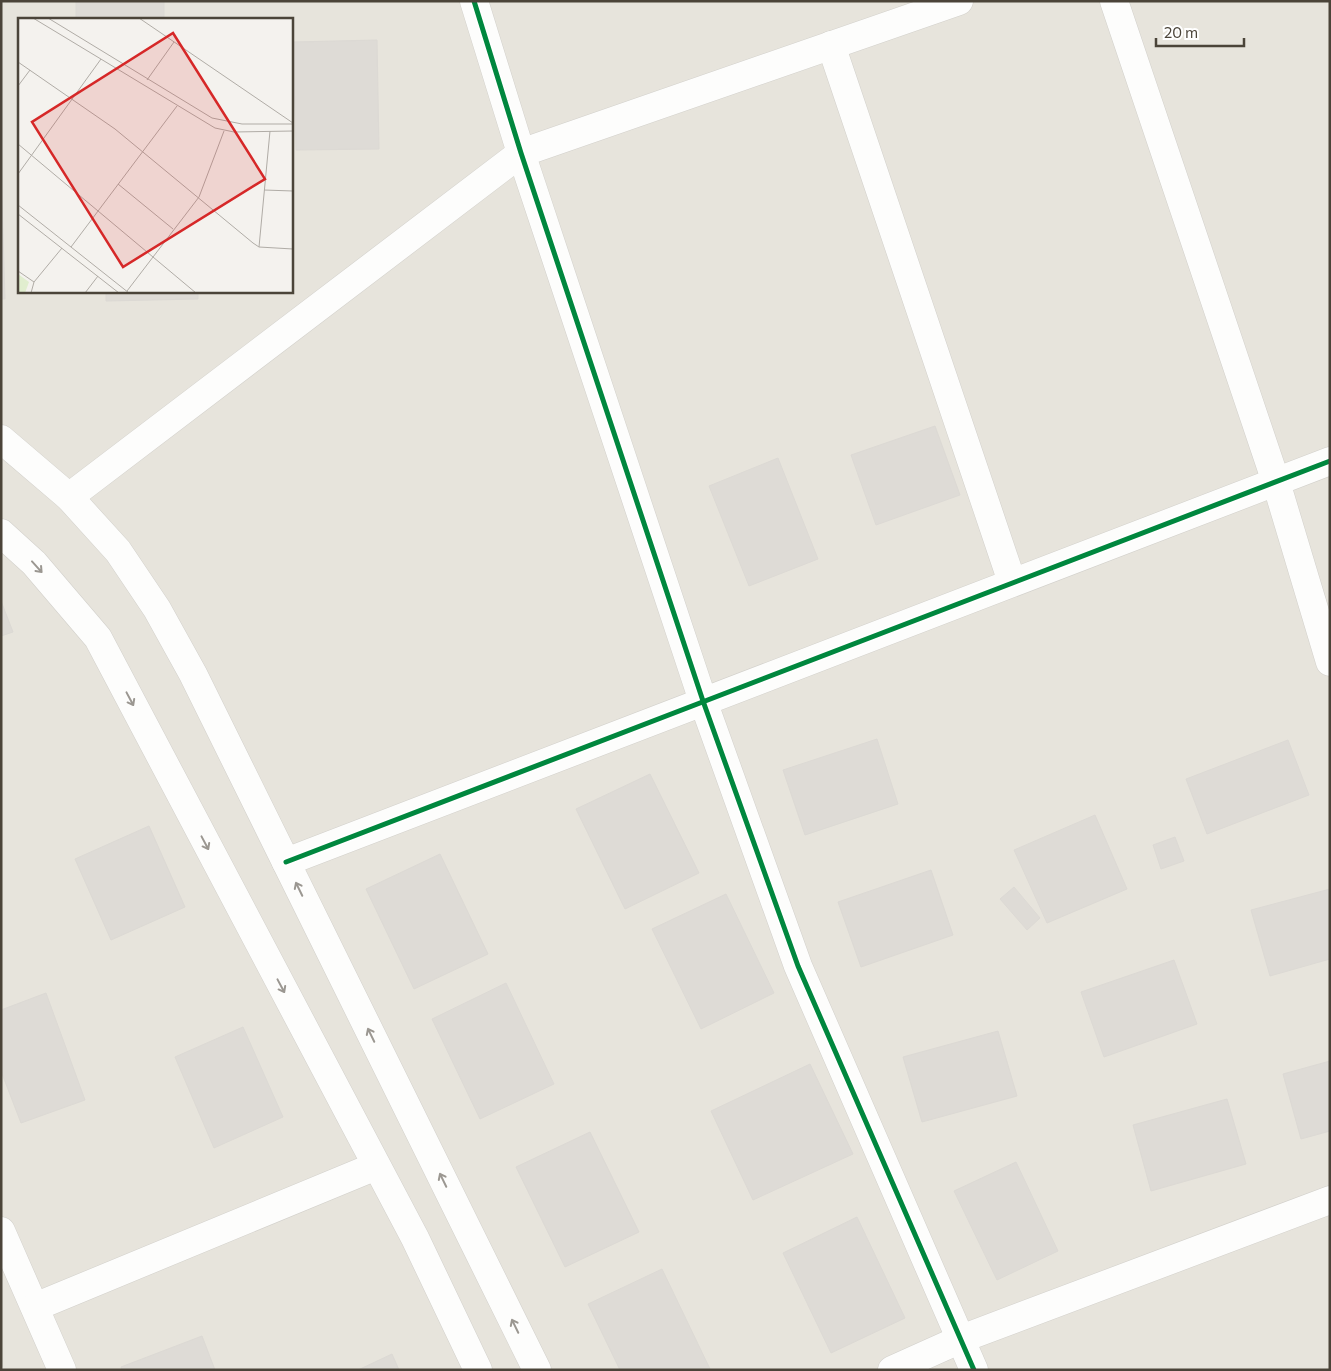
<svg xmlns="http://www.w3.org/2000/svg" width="1331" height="1371" viewBox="0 0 1331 1371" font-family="Commissioner,sans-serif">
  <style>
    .residential { fill: #e7e4dc; fill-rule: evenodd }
    .building { fill: #dedbd6; stroke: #dcd9d4 }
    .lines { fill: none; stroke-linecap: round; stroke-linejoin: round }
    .minor-casing { stroke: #d2d0cb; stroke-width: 29 }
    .minor { stroke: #fdfdfc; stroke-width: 28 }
    .cycleway-casing { stroke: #fff; stroke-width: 8 }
    .cycleway { stroke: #00873e; stroke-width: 5 }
    .oneway { stroke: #9b9791 }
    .inset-road { fill: none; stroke: #b0aca6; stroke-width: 1 }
    .view { fill: #d62828; fill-opacity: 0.15; stroke: #d62828; stroke-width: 2.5 }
    .inset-edge { fill: none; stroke: #4b4439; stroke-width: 2.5 }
  </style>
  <rect width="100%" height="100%" fill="#f4f2ee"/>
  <path class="residential" d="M1 1H1330V1370H4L1 1364ZM19 19H291V291H19Z"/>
  <g class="building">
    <rect x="76" y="1" width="88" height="18"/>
    <path d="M377 40 379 149 296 150 293 42Z"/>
    <path d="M1 167 5 299H1Z"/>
    <path d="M106 291H198V299L106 301Z"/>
    <path d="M935 426 960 495 876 525 851 455Z"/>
    <path d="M778 458 818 559 749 586 709 486Z"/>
    <path d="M1 601 13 632 1 636Z"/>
    <path d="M877 739 898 804 805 835 783 770Z"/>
    <path d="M1288 740 1309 795 1207 834 1186 779Z"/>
    <path d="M650 774 699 873 625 909 576 809Z"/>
    <path d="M1095 815 1127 889 1047 923 1014 850Z"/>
    <path d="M149 826 185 907 111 940 75 859Z"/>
    <path d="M1175 837 1184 861 1161 869 1153 845Z"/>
    <path d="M440 854 488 954 414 989 366 889Z"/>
    <path d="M931 870 953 935 861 967 838 902Z"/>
    <path d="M1014 887 1040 918 1027 930 1000 899Z"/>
    <path d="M1330 889V959L1270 976 1251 910Z"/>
    <path d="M726 894 774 993 701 1029 652 929Z"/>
    <path d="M1174 960 1197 1024 1104 1057 1081 992Z"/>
    <path d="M506 983 554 1084 480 1119 432 1019Z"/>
    <path d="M46 993 85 1100 21 1123 1 1071V1010Z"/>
    <path d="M243 1027 283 1117 214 1148 175 1057Z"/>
    <path d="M998 1031 1017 1096 922 1122 903 1057Z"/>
    <path d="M1330 1061V1131L1301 1139 1283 1074Z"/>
    <path d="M810 1064 853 1154 753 1200 711 1111Z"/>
    <path d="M1227 1099 1246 1164 1151 1191 1133 1125Z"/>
    <path d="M590 1132 639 1232 565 1267 516 1167Z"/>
    <path d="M1016 1162 1058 1251 997 1280 954 1191Z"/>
    <path d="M857 1217 905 1318 831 1353 783 1253Z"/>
    <path d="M662 1269 710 1369 708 1370H620L588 1304Z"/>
    <path d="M202 1336 215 1370H122L121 1367Z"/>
    <path d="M392 1354 399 1370H358Z"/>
  </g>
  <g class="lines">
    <g class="minor-casing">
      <g id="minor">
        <path d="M474 1 521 153 703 701 798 966 974 1370"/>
        <path d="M1114 1 1276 482 1330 662"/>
        <path d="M831 45 1012 582"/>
        <path d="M1 439 69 497 118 551 157 609 193 674 537 1370"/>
        <path d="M69 497 521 153 959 1"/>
        <path d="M1 533 34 563 98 638 415 1238 478 1370"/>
        <path d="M286 862 1330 461"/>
        <path d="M1 1231 62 1370"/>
        <path d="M35 1307 376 1166"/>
        <path d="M892 1370 961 1339 1330 1200"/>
      </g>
    </g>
    <use href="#minor" class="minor"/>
    <g class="cycleway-casing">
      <g id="cycleway">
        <path d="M474 1 521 153 703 701 798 966 974 1370"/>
        <path d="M286 862 1330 461"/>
      </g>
    </g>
    <use href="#cycleway" class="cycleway"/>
  </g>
  <defs><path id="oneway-shaft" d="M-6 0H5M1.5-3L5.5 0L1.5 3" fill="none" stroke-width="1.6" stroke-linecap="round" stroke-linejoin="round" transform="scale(1.25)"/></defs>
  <g class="oneway">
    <use href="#oneway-shaft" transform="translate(37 567) rotate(48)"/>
    <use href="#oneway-shaft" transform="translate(130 699) rotate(62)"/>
    <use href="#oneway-shaft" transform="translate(205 843) rotate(62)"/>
    <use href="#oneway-shaft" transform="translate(299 889) rotate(-116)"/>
    <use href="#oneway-shaft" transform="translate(281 986) rotate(62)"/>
    <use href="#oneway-shaft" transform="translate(371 1035) rotate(-116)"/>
    <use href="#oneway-shaft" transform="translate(443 1180) rotate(-116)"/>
    <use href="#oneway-shaft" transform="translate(515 1326) rotate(-116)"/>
  </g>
  <g transform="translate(18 18)">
    <rect width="275" height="275" fill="#f4f2ee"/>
    <path d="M0 256 11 264 7 275H0Z" fill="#e1eecf"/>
    <path class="inset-road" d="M15 0 197 110 216 114 275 113M30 0 194 100 224 106H275M121 0 275 105M0 44 97 111 235 225 241 229 275 231M129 62 156 24M0 68 12 52M0 126 178 275M0 156 83 41M100 166 155 211M246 172 275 173M0 187 111 275M0 196 101 275M53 229 159 88M241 229 252 113M0 253 16 264 13 275M16 264 44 230M109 273 181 179 206 113M67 275 80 258"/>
    <path class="view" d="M155 15 247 161 105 249 14 104Z"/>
    <rect width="275" height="275" class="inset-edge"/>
  </g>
  <rect width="1331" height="1371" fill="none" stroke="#4b4439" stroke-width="5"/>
  <path d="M1156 38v8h88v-8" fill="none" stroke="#4b4439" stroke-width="2.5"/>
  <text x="1164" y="38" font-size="15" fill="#4b4439" stroke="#ffffff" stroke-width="4" paint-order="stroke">20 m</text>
</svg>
